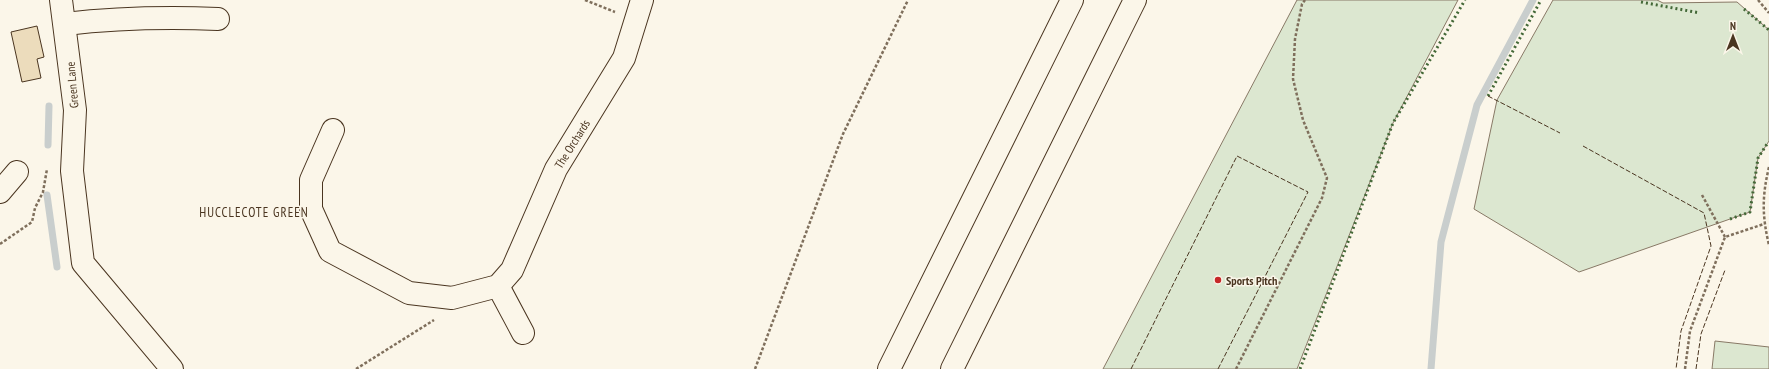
<svg xmlns="http://www.w3.org/2000/svg" width="1769" height="369" viewBox="0 0 1769 369" font-family="'PT Sans Narrow',sans-serif">
  <style>
    .green { fill: #dce7d0; stroke: #887966 }
    .lines { fill: none; stroke-linecap: round; stroke-linejoin: round }
    .stream { stroke: #c9cecd; stroke-width: 7 }
    .building { fill: #ecdcbc; stroke: #4a3520 }
    .minor-casing { stroke: #4a3520; stroke-width: 24 }
    .highway-casing { stroke: #4a3520; stroke-width: 24 }
    .path { stroke: #7f6f5c; stroke-width: 2.5; stroke-dasharray: 3 2; stroke-linecap: butt }
    .minor { stroke: #fbf6e9; stroke-width: 22 }
    .highway { stroke: #fbf6e9; stroke-width: 22 }
    .hedge { stroke: #436837; stroke-width: 3; stroke-dasharray: 2 3; stroke-linecap: butt }
    .fence { stroke: #4a3520; stroke-width: 1; stroke-dasharray: 5 2; stroke-linecap: butt }
    .poi-dot { fill: #c62828; stroke: #fbf6e9; stroke-width: 1.5 }
    .labels { text-anchor: middle; dominant-baseline: central; stroke-width: 3; stroke-linejoin: round; paint-order: stroke }
    .street-label { font-size: 12px; fill: #4a3520; stroke: #fbf6e9 }
    .poi-label { font-size: 12px; font-weight: bold; fill: #4a3520; stroke: #fbf6e9; text-anchor: start }
    .neighbourhood-label { font-size: 13px; letter-spacing: 1px; fill: #4a3520; stroke: #fbf6e9 }
  </style>
  <rect width="100%" height="100%" fill="#fbf6e9"/>
  <g class="green">
    <path d="M1297 0H1458L1393 123 1297 369H1103Z"/>
    <path d="M1553 0H1657L1663 3 1737 2 1769 30V141L1758 158 1750 212 1579 272 1474 209 1497 100Z"/>
    <path d="M1715 341 1769 347V369H1712Z"/>
  </g>
  <g class="lines">
    <g class="stream">
      <path d="M48 145 49 106"/>
      <path d="M47 195 57 267"/>
      <path d="M1431 369 1441 242 1477 105 1533 0"/>
    </g>
  </g>
  <path class="building" d="M37 26 44 57 37 59 41 78 22 82 11 32Z"/>
  <g class="lines">
    <g class="minor-casing">
      <g id="minor">
        <path d="M61 0 75 110 72 171 83 263 172 369"/>
        <path d="M65 24C117 18 167 17 218 19"/>
        <path d="M333 130 311 180V209L330 251 409 293 452 298 498 286 512 270 556 169 624 58 642 0"/>
        <path d="M0 192 17 172"/>
        <path d="M498 286 523 333"/>
      </g>
    </g>
    <g class="highway-casing">
      <g id="highway">
        <path d="M889 369 1072 0"/>
        <path d="M952 369 1135 0"/>
      </g>
    </g>
    <g class="path">
      <path d="M585 0 615 12"/>
      <path d="M1758 0 1769 13"/>
      <path d="M1769 167C1762 196 1762 216 1769 245"/>
      <path d="M1702 195 1725 237"/>
      <path d="M0 244 32 222 35 208 43 192 47 169"/>
      <path d="M356 369 434 320"/>
      <path d="M755 369 843 134 908 0"/>
      <path d="M1236 369 1322 198 1327 178 1303 120 1293 79 1295 39 1302 4 1305 0"/>
      <path d="M1685 369 1690 331 1725 237 1764 224"/>
    </g>
    <use href="#minor" class="minor"/>
    <use href="#highway" class="highway"/>
    <g class="hedge">
      <path d="M1641 2 1700 13"/>
      <path d="M1744 9 1769 30"/>
      <path d="M1488 96 1541 0"/>
      <path d="M1730 219 1750 212 1758 158 1767 144"/>
      <path d="M1300 369 1393 123 1465 0"/>
    </g>
    <g class="fence">
      <path d="M1488 96 1560 133"/>
      <path d="M1583 146 1704 213 1711 246 1681 331 1676 369"/>
      <path d="M1131 369 1237 156 1308 192 1218 369"/>
      <path d="M1696 369 1701 334 1725 270"/>
    </g>
  </g>
  <circle class="poi-dot" cx="1218" cy="280" r="4"/>
  <g class="labels">
    <g class="street-label">
      <text transform="translate(72 85) rotate(-95)">Green Lane</text>
      <text transform="translate(572 144) rotate(-58)">The Orchards</text>
    </g>
    <g class="poi-label">
      <text x="1226" y="280">Sports Pitch</text>
    </g>
    <g class="neighbourhood-label">
      <text x="254" y="212">HUCCLECOTE GREEN</text>
    </g>
  </g>
  <g transform="translate(1733 36)" stroke="#fbf6e9" stroke-width="3" paint-order="stroke">
  <path d="M0-3L7 15L0 10L-7 15Z" fill="#4a3520"/>
  <text y="-6" font-size="11" font-weight="bold" text-anchor="middle" fill="#4a3520">N</text>
  </g>
</svg>
